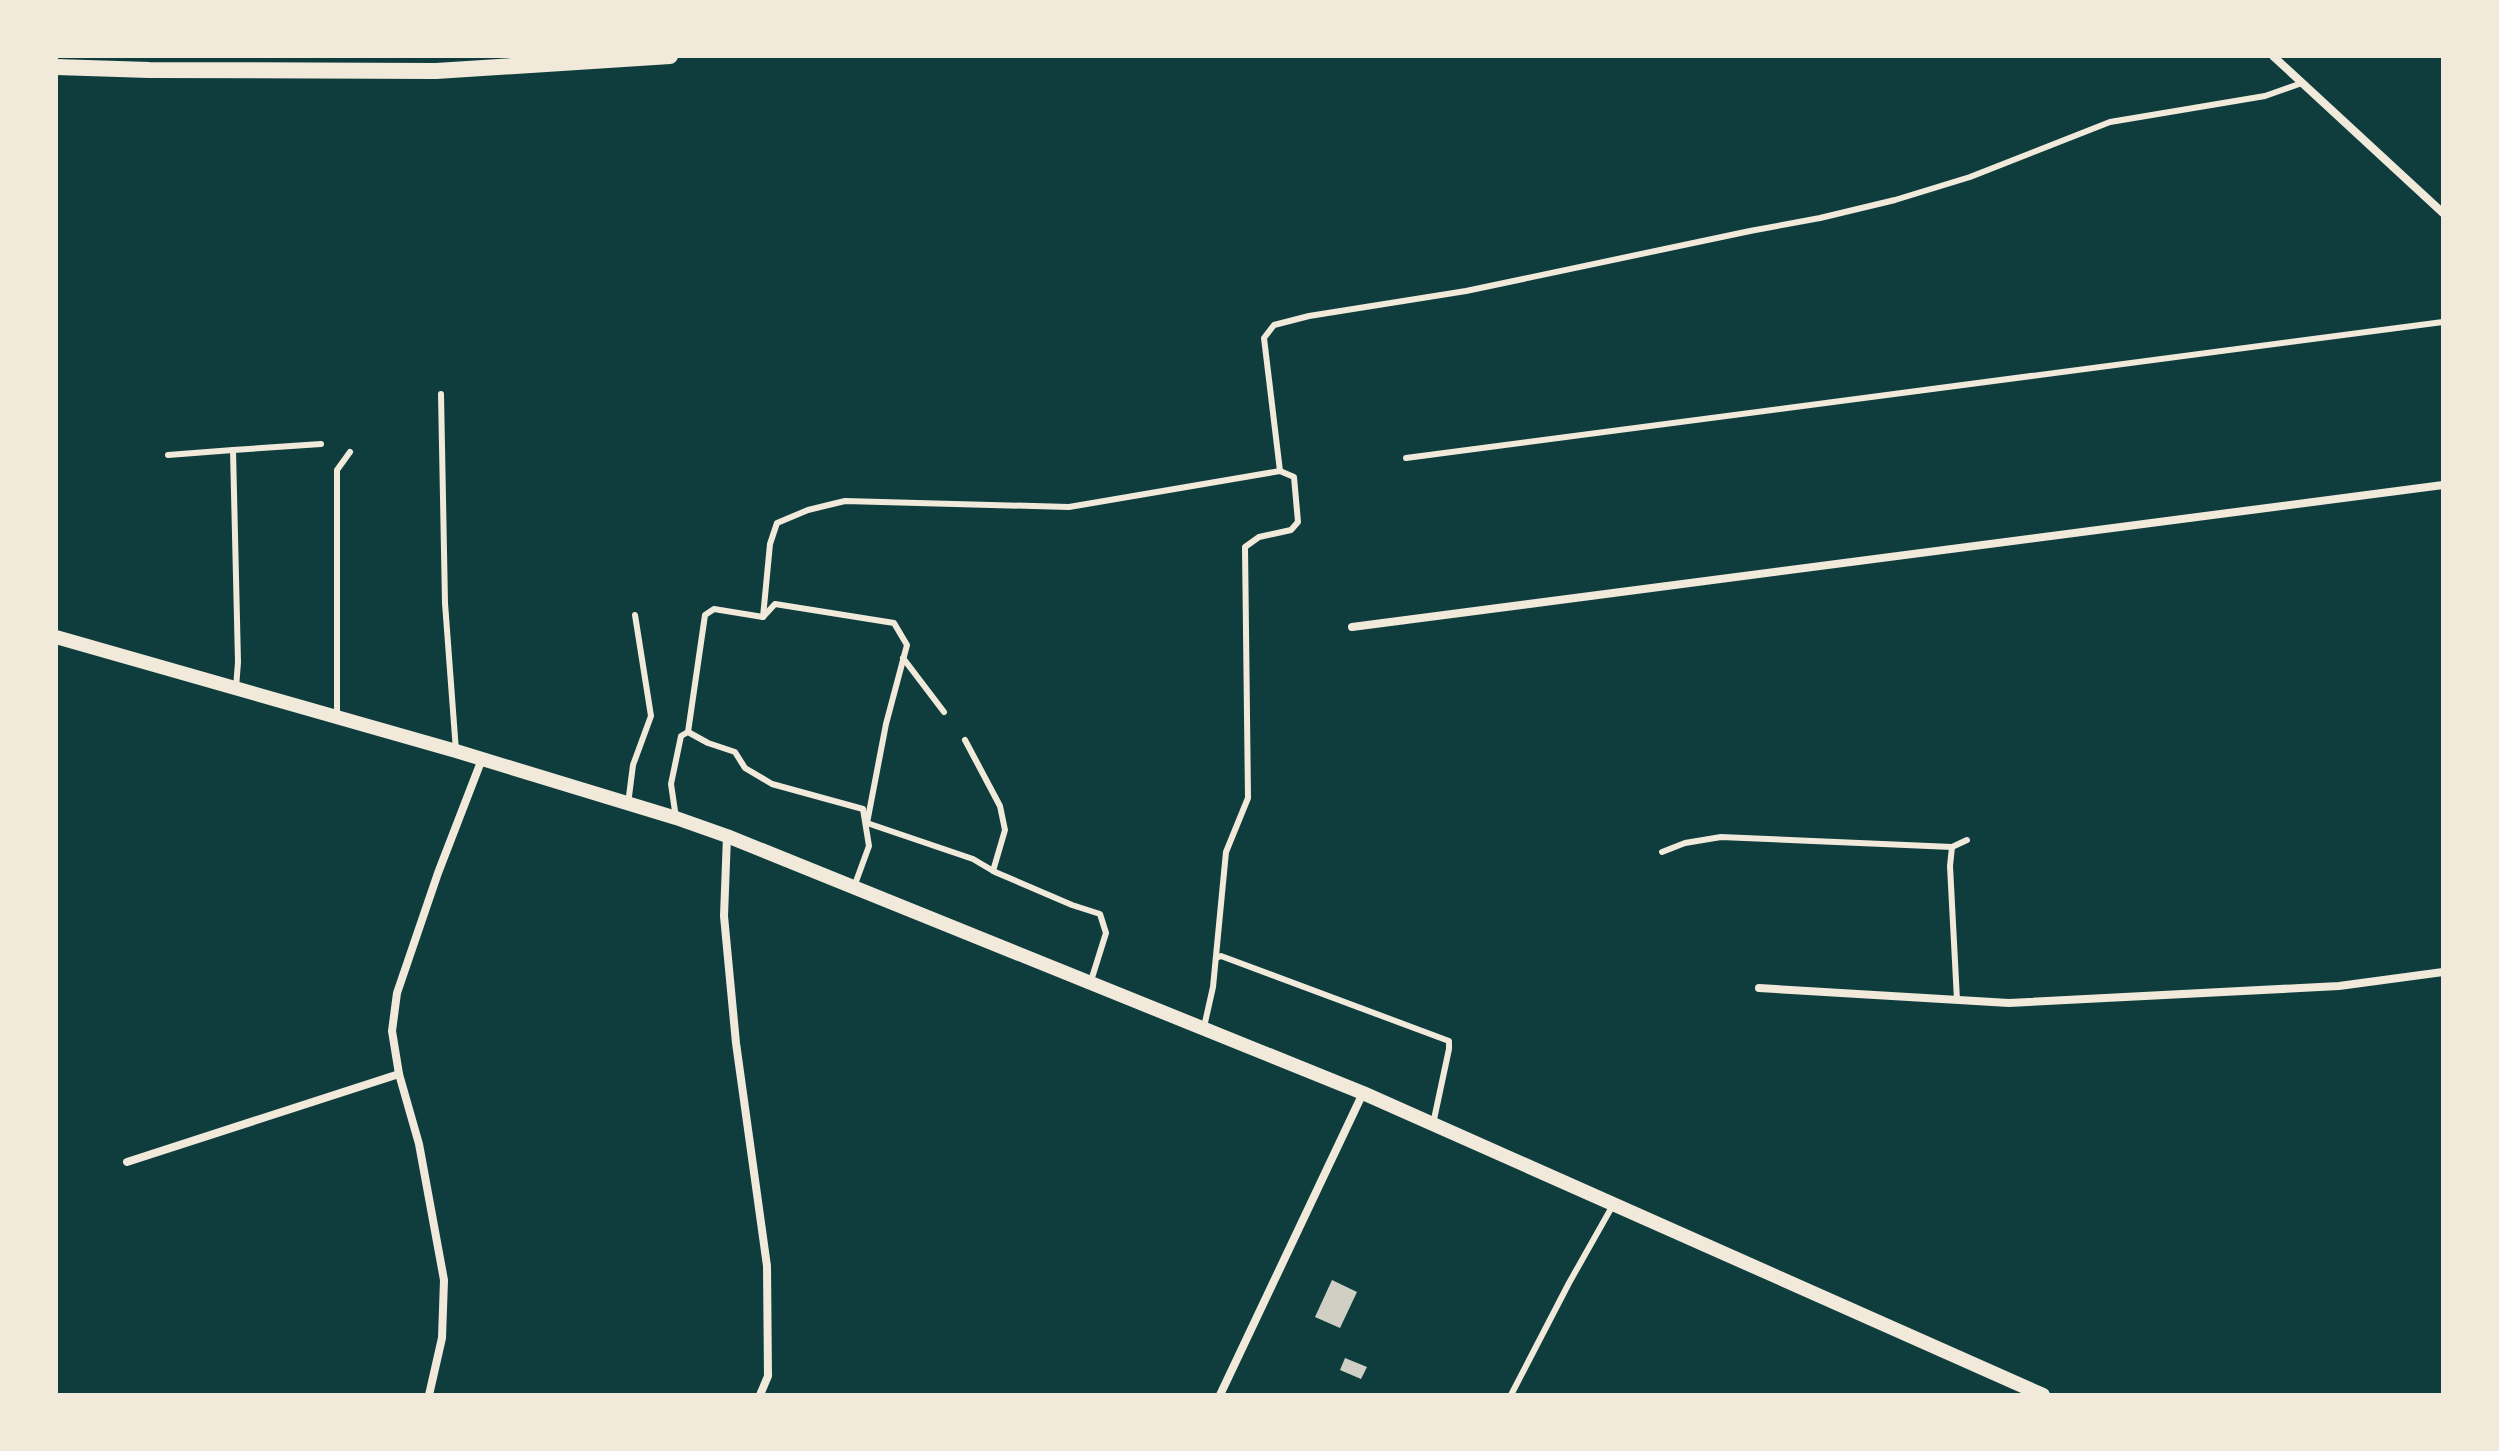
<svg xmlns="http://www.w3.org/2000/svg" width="2499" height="1451" viewBox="0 0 2499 1451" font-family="Signika,sans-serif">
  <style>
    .building { fill: #cfcfc3 }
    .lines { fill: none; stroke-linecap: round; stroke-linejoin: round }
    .service { stroke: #f1e9da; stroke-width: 6 }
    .minor { stroke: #f1e9da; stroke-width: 8 }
    .tertiary { stroke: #f1e9da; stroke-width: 14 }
    .secondary { stroke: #f1e9da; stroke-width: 16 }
  </style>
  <rect width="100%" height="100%" fill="#0f3d3e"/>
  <g class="building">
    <path d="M1332 1280 1357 1292 1340 1328 1315 1317Z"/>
    <path d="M1345 1358 1367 1367 1361 1379 1340 1370Z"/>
  </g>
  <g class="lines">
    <g class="service">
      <path d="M441 394 445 603 456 751"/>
      <path d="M233 450 321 444"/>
      <path d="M168 455 233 450 238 662 236 688"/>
      <path d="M1406 458 2443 322"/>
      <path d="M1280 471 1264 338 1274 325 1309 316 1466 291 1750 231 1820 218 1895 200 1970 177 2110 122 2265 96 2302 83"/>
      <path d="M763 617 770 544 777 523 808 510 845 501 1069 507 1280 471 1294 477 1298 522 1291 530 1259 537 1245 547 1248 798 1226 852 1213 987 1204 1027"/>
      <path d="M903 658 944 712"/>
      <path d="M337 717V470L350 452"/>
      <path d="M688 732 705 615 714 609 763 617 775 604 894 623 907 645 886 724 867 823"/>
      <path d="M965 740 1000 806 1005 830 993 871"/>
      <path d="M628 804 633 765 651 716 635 615"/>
      <path d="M676 818 671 784 681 736 688 732 708 743 735 752 745 768 772 784 863 809 869 846 854 887"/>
      <path d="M867 823 973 859 995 872 1072 905 1100 914 1106 933 1090 984"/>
      <path d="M1662 852 1685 843 1721 837 1952 847"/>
      <path d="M1216 958 1221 956 1449 1041V1049L1433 1124"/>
      <path d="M1957 1000 1950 866 1952 847 1967 840"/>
      <path d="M1511 1395 1569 1283 1613 1205"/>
    </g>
    <g class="minor">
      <path d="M2273 56 2443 213"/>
      <path d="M1352 627 2443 485"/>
      <path d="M727 836 724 916 736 1043 767 1266 768 1376 760 1395"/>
      <path d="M1759 988 2009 1003 2339 986 2443 972"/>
      <path d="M127 1162 399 1074"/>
      <path d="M429 1395 442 1338 444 1280 419 1144 399 1074 392 1031 397 993 438 873 482 759"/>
      <path d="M1220 1395 1363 1093"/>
    </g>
    <path class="tertiary" d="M56 637 456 751 676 818 727 836 1363 1093 2043 1395"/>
    <path class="secondary" d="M56 67 149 70 436 71 670 56"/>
  </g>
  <rect width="2499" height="1451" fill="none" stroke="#f1e9da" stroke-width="116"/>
</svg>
